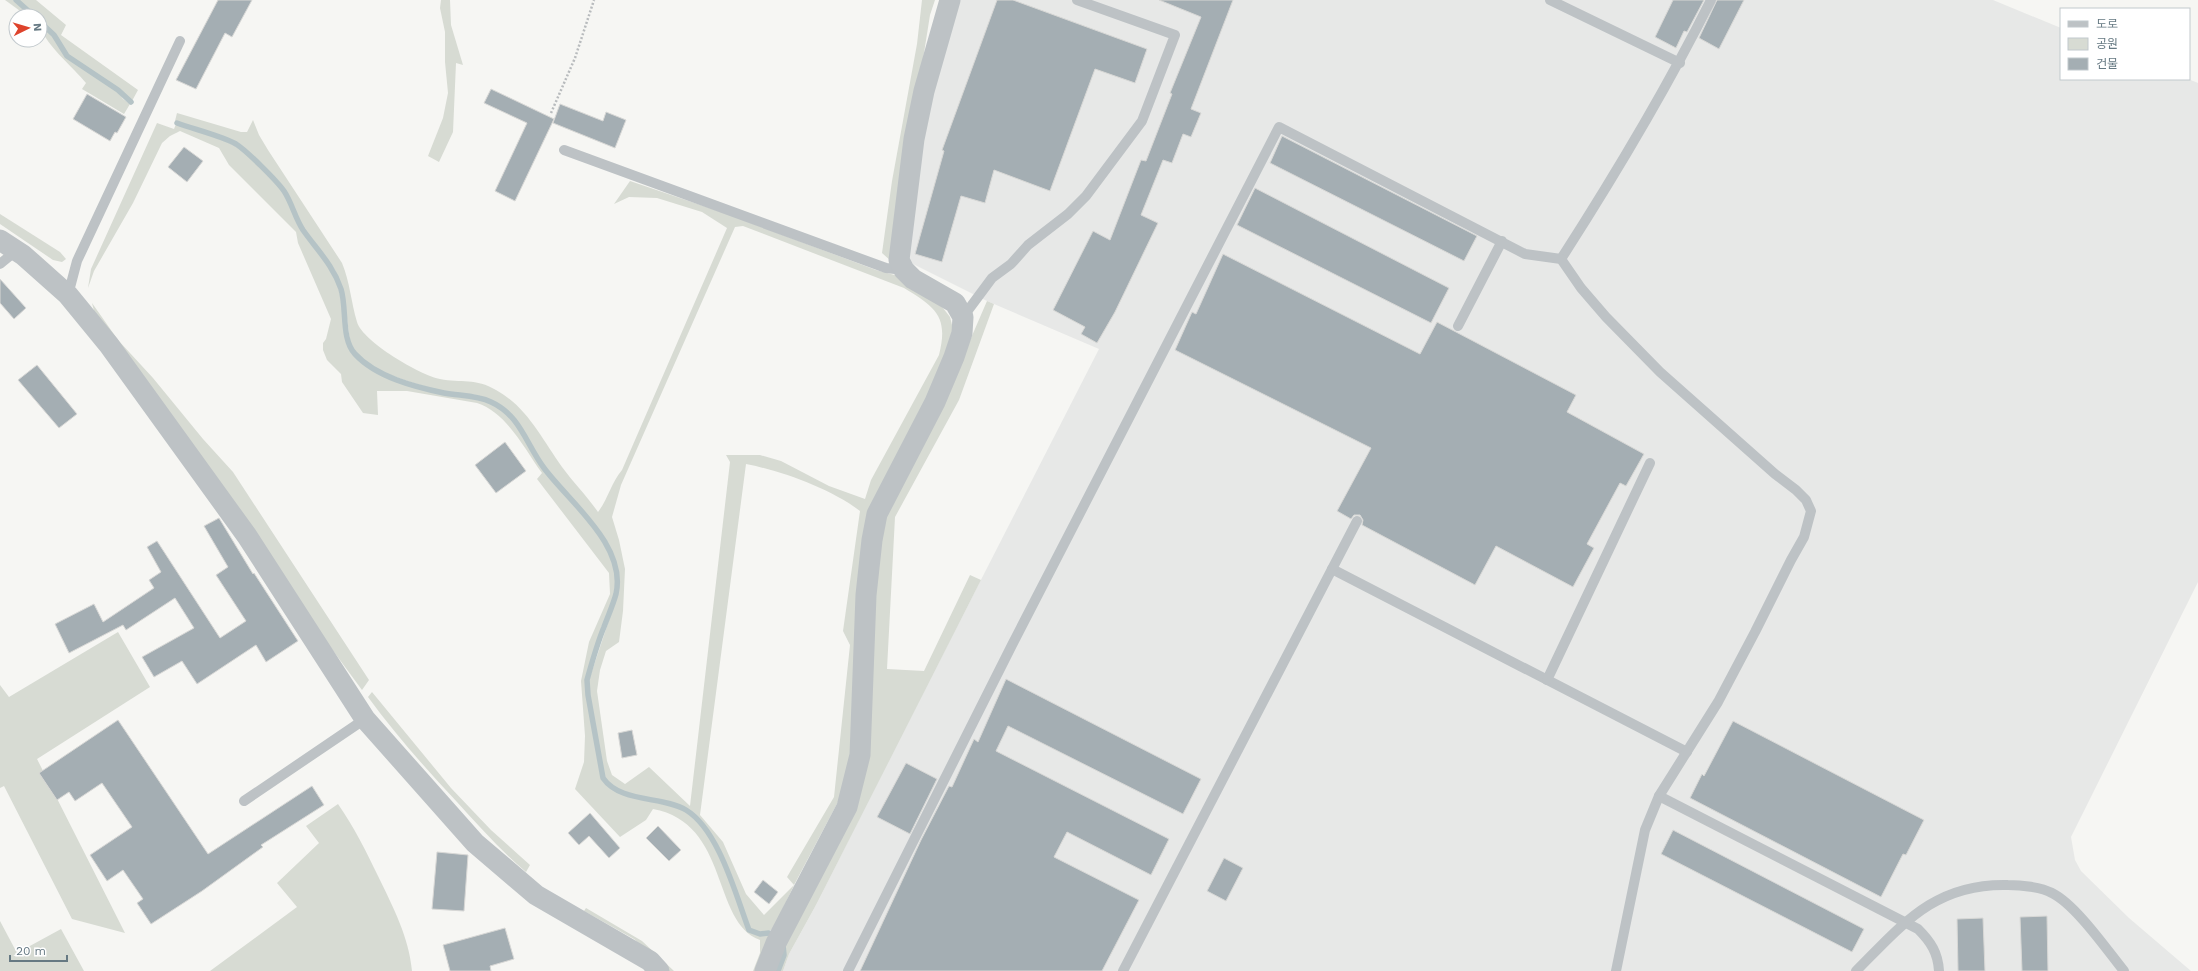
<svg xmlns="http://www.w3.org/2000/svg" width="2198" height="971" viewBox="0 0 2198 971" font-family="'Work Sans','Noto Sans KR',sans-serif">
  <style>
    .built { fill: #e7e8e7 }
    .green { fill: #d7dbd3; fill-rule: evenodd }
    .lines { fill: none; stroke-linecap: round; stroke-linejoin: round }
    .stream { stroke: #b5c3c6; stroke-width: 5.5 }
    .building { fill: #a4aeb3; stroke: #d8d8d6 }
    .path { stroke: #b8bbbd; stroke-width: 2.5; stroke-dasharray: 2 2; stroke-linecap: butt }
    .service { stroke: #bdc2c5; stroke-width: 10 }
    .minor { stroke: #bdc2c5; stroke-width: 21 }
  </style>
  <rect width="100%" height="100%" fill="#f6f6f3"/>
  <path class="built" d="M958 0H1993L2061 28V79H2188L2198 83V582L2071 837 2075 860 2081 871 2129 918 2191 971H783L789 954 816 905 873 791 1099 349 987 301 907 261 911 178Z"/>
  <g class="green">
    <path d="M5 0H13L32 16H27Z"/>
    <path d="M18 0H36L66 25 61 35 138 90 132 101 125 97 119 89 68 55 55 34 40 20V16H36Z"/>
    <path d="M441 0H450L451 25 463 65 456 63 453 132 439 162 428 156 443 118 448 93 445 62V32L440 8Z"/>
    <path d="M922 0H935L930 15 891 261 882 253 892 181 917 44Z"/>
    <path d="M40 23 52 35 66 57 117 91 123 99 130 104 124 114 82 89 86 83C75 69 40 40 40 23Z"/>
    <path d="M177 113 241 132H247L253 120 259 135 268 150 342 263C350 282 351 302 357 322 363 342 420 375 440 379 461 383 476 378 496 390 527 407 542 439 562 467 573 482 587 496 598 512 608 499 611 483 622 470L727 228 702 212 657 198 629 197 614 204 630 181 727 214 876 270 902 277 943 308 950 317 952 325 953 333 941 371 891 468 853 754 839 800 794 885 774 928C766 934 759 932 751 929 739 898 717 823 685 808 662 797 620 799 604 778L590 695 589 680 618 593 619 577 610 548 590 518 544 467 518 422 505 408 490 400 476 395 445 392 410 382 385 373 364 361 354 351 350 342 345 303 335 270 301 225 291 200 279 181 236 143 175 121ZM743 226 904 288C935 307 949 316 939 355L871 480 865 499 829 486 781 461 760 455H726L730 462 690 806 649 767 625 784 612 775 607 761 597 691 600 670 606 651 619 642 623 611 625 569 619 540 612 517 621 485 735 227ZM746 464C782 471 831 489 860 511L843 631 850 645 834 797 787 877 794 885 764 915 746 894 723 842 700 815Z"/>
    <path d="M157 123 174 129 176 124C193 130 221 137 235 146 246 152 276 182 283 192 291 205 294 219 302 231 314 249 329 262 337 283 345 304 340 334 351 352 366 375 421 391 447 395 461 397 476 397 489 402 518 415 525 445 543 469 565 499 615 538 616 578 616 596 608 611 602 627 596 644 591 662 586 680L587 695 601 779C619 804 660 797 685 811 716 828 736 899 748 931L760 935H769L757 971H753L760 953V940C711 922 730 823 653 809L646 820 620 837 575 789 584 762 585 736 581 681 589 642 610 594 609 573 537 479 542 473C524 448 507 413 477 403L407 391H377L378 415 363 413 342 382 341 374 327 360 323 350V343L326 339 331 319 298 243 296 232 229 165 219 148 180 131 170 136 162 143 133 203 94 271 88 288 91 269Z"/>
    <path d="M0 214 60 252 66 259 62 262 53 260 0 224Z"/>
    <path d="M987 301 994 304 959 400 895 517 887 669 924 671 970 575 981 580 816 905 789 954 783 971H779L785 955 783 942 784 956 777 971H769L780 943 861 788 869 737 872 620 882 518 937 417Z"/>
    <path d="M92 303 118 340 153 378 203 439 233 472 369 680 362 690 309 618 95 315Z"/>
    <path d="M118 632 150 687 37 759 125 933 72 919 4 786 0 788V685L9 697Z"/>
    <path d="M372 692 451 788 491 830 530 865 526 872C501 851 479 826 457 802 426 769 395 734 368 697Z"/>
    <path d="M338 804C354 827 366 851 378 876 393 907 409 937 412 971H210L297 907 277 883 319 843 306 826Z"/>
    <path d="M586 908 642 941 674 971H669L634 939 584 911Z"/>
    <path d="M0 921 17 953 61 929 84 971H0Z"/>
  </g>
  <g class="lines">
    <g class="stream">
      <path d="M16 0 34 16"/>
      <path d="M40 22 54 35 67 56 118 90 131 102"/>
      <path d="M177 123C193 129 222 136 236 144 247 151 277 181 284 191 292 203 295 218 303 230 317 250 333 265 341 289 347 309 341 339 355 354 376 377 415 387 444 393 460 396 476 395 491 402 520 415 526 444 544 468 569 502 627 545 616 594 613 605 608 616 604 627 597 644 592 662 587 680L588 695 603 778C620 803 663 796 686 810 719 830 736 896 749 930L760 934 769 933"/>
      <path d="M778 971 784 955 783 945"/>
    </g>
  </g>
  <g class="building">
    <path d="M218 0H252L232 37 225 33 196 89 176 80Z"/>
    <path d="M997 0H1013L1147 49 1135 83 1095 69 1050 191 994 170 985 203 961 196 942 262 915 254 944 151 942 150Z"/>
    <path d="M1159 0H1233L1191 109 1201 113 1191 137 1183 134 1172 163 1163 160 1141 215 1158 223 1115 312 1097 343 1081 334 1085 327 1053 310 1093 231 1110 240 1141 160 1146 161 1172 94 1170 93 1201 17Z"/>
    <path d="M1673 0H1704L1687 32 1684 31 1676 48 1655 37Z"/>
    <path d="M1717 0H1744L1719 49 1699 38Z"/>
    <path d="M491 89 554 119 515 201 495 191 527 123 484 103Z"/>
    <path d="M87 94 126 117 117 133 115 132 110 141 73 119Z"/>
    <path d="M560 104 603 121 606 112 626 120 615 148 553 123Z"/>
    <path d="M1282 136 1477 236 1464 261 1270 163Z"/>
    <path d="M184 147 203 161 187 182 168 167Z"/>
    <path d="M1255 188 1449 288 1431 323 1237 225Z"/>
    <path d="M1223 254 1420 354 1437 322 1576 395 1567 412 1644 454 1626 486 1620 483 1587 544 1594 548 1573 587 1496 546 1475 585 1362 525 1363 520 1360 515H1354L1351 519 1337 511 1371 448 1175 350 1192 312 1196 314Z"/>
    <path d="M0 279 26 308 14 319 0 303Z"/>
    <path d="M37 365 77 414 59 428 18 380Z"/>
    <path d="M505 442 526 471 496 493 475 465Z"/>
    <path d="M219 518 253 574 254 573 298 641 266 662 256 645 197 684 182 661 154 677 142 657 194 628 175 598 126 630 123 625 69 653 55 624 94 604 103 622 154 588 149 580 161 572 147 547 157 541 220 638 246 621 216 575 228 567 204 526Z"/>
    <path d="M1006 679 1201 779 1183 814 1008 726 996 751 1169 839 1151 875 1067 832 1054 857 1139 900 1102 971H860L921 840 949 786 952 787 974 739 978 742Z"/>
    <path d="M118 720 208 854 312 786 324 805 261 845 263 847 202 891 151 924 137 903 143 899 123 870 107 881 90 855 132 827 102 783 75 801 69 792 57 800 39 773Z"/>
    <path d="M1733 721 1924 820 1906 855 1903 854 1881 897 1690 798 1702 774 1704 776Z"/>
    <path d="M632 730 637 755 622 758 618 733Z"/>
    <path d="M906 763 937 779 910 834 877 817Z"/>
    <path d="M590 813 620 848 609 858 589 836 579 845 568 833Z"/>
    <path d="M658 826 681 850 669 861 646 838Z"/>
    <path d="M1673 830 1864 929 1852 952 1661 854Z"/>
    <path d="M437 852 468 855 464 911 432 909Z"/>
    <path d="M1224 858 1243 868 1226 901 1207 891Z"/>
    <path d="M763 880 778 892 769 904 754 892Z"/>
    <path d="M2047 916 2048 971H2022L2020 917Z"/>
    <path d="M1983 918 1985 971H1958L1957 919Z"/>
    <path d="M505 928 514 959 490 966 491 971H450L443 945Z"/>
  </g>
  <g class="lines">
    <path class="path" d="M551 113 575 58 594 0"/>
    <g class="service">
      <path d="M1550 0 1680 63"/>
      <path d="M564 150 886 268 904 270"/>
      <path d="M1561 259C1615 175 1666 90 1711 0"/>
      <path d="M0 264 11 255H21"/>
      <path d="M68 295 77 261 180 41"/>
      <path d="M963 317 992 278 1011 264 1028 245 1068 214 1086 196 1142 121 1175 35 1077 0"/>
      <path d="M1458 326 1502 241"/>
      <path d="M1332 569 1687 752"/>
      <path d="M1547 680 1650 463"/>
      <path d="M1659 796 1918 929C1931 942 1938 953 1939 971"/>
      <path d="M244 801 365 719"/>
      <path d="M848 971 1012 645 1279 127 1525 254 1561 259 1581 288 1606 317 1660 372 1775 474 1796 490 1806 500 1811 511 1804 537 1791 560 1755 632 1718 702 1659 796 1645 830 1616 971"/>
      <path d="M1123 971 1357 521"/>
      <path d="M1856 971C1903 924 1935 883 2008 885 2021 885 2041 887 2052 893 2076 905 2107 950 2124 971"/>
    </g>
    <g class="minor">
      <path d="M0 240 23 255 68 295 109 345 247 536 365 719 475 843 536 895 650 961 659 971"/>
      <path d="M765 971 776 943 847 807 860 755 866 595 872 540 877 514 935 402 954 357 962 333 963 317 955 303 913 279 904 270 899 260 914 139 924 91 950 0"/>
    </g>
  </g>
  <rect x="2060" y="8" width="130" height="72" fill="#ffffff" stroke="#c2c9cd"/>
  <rect x="2068" y="21" width="20" height="6" fill="#bdc2c5" stroke="#c2c9cd"/>
  <text x="2096" y="28" font-size="12" fill="#667983">도로</text>
  <rect x="2068" y="38" width="20" height="12" fill="#d7dbd3" stroke="#c2c9cd"/>
  <text x="2096" y="48" font-size="12" fill="#667983">공원</text>
  <rect x="2068" y="58" width="20" height="12" fill="#a4aeb3" stroke="#c2c9cd"/>
  <text x="2096" y="68" font-size="12" fill="#667983">건물</text>
  <g transform="translate(28 28) rotate(85)"><circle r="19" fill="#ffffff" stroke="#c2c9cd"/>
  <path d="M0-3L7 15L0 10L-7 15Z" fill="#de432c"/>
  <text y="-6" font-size="11" font-weight="bold" text-anchor="middle" fill="#667983">N</text>
  </g>
  <path d="M10 955v6h57v-6" fill="none" stroke="#667983" stroke-width="2"/>
  <text x="16" y="955" font-size="12" fill="#667983" stroke="#ffffff" stroke-width="3" paint-order="stroke">20 m</text>
</svg>
